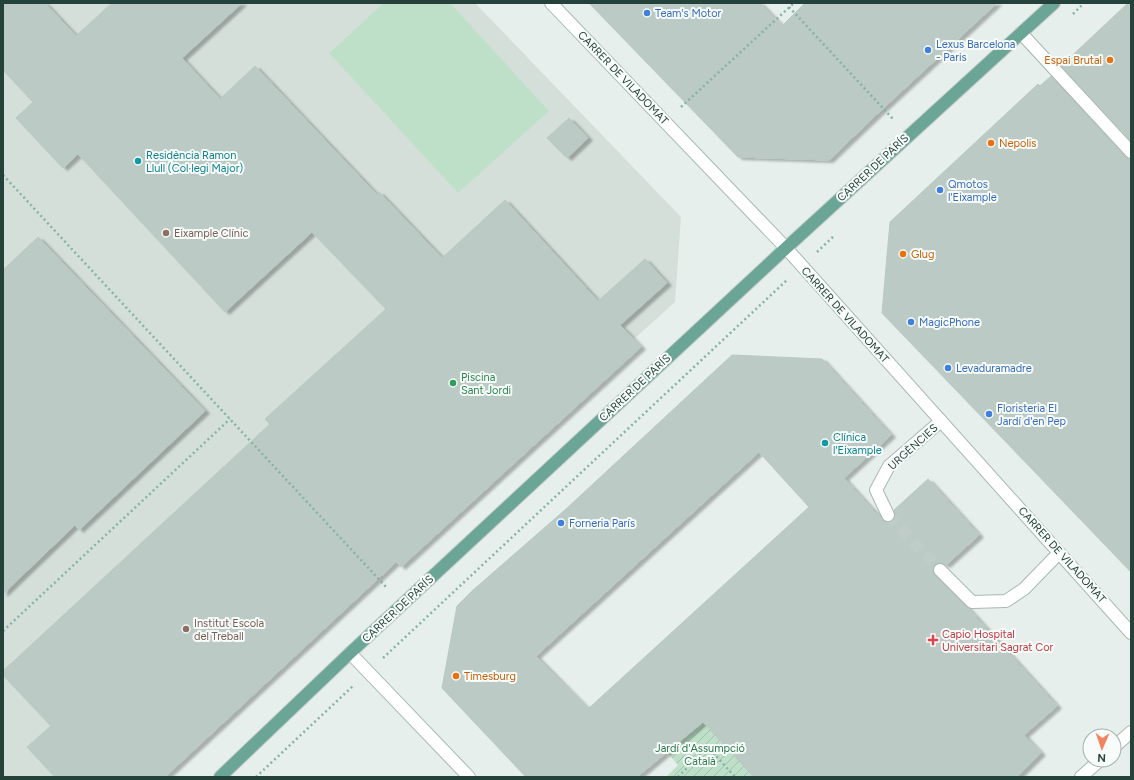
<svg xmlns="http://www.w3.org/2000/svg" width="1134" height="780" viewBox="0 0 1134 780" font-family="Figtree,sans-serif">
  <style>
    .built { fill: #d4dfda }
    .park { fill: #bfe0c8 }
    .garden { fill: url(#garden-furrows) }
    .building { fill: #bbcac4; stroke: #b8c9c2; fill-rule: evenodd; filter: url(#shadow) }
    .lines { fill: none; stroke-linecap: round; stroke-linejoin: round }
    .minor-tunnel { stroke: #bfccc8; stroke-width: 12; stroke-dasharray: 12 6; stroke-linecap: butt }
    .minor-casing { stroke: #a8b8b2; stroke-width: 14 }
    .major-casing { stroke: #c2cac8; stroke-width: 14 }
    .path { stroke: #86b3a5; stroke-width: 2.5; stroke-dasharray: 2 3; stroke-linecap: butt }
    .minor { stroke: #fff; stroke-width: 12 }
    .major { stroke: #6aa596; stroke-width: 12 }
    .shop-dot { fill: #3f7fe0; stroke: #f7fbf9; stroke-width: 1.5 }
    .food-dot { fill: #e8710a; stroke: #f7fbf9; stroke-width: 1.5 }
    .culture-dot { fill: #0f9aa8; stroke: #f7fbf9; stroke-width: 1.5 }
    .education-dot { fill: #8d6e63; stroke: #f7fbf9; stroke-width: 1.5 }
    .leisure-dot { fill: #2e9e5b; stroke: #f7fbf9; stroke-width: 1.5 }
    .health-dot { fill: #e0444e; stroke: #f7fbf9; stroke-width: 1.5 }
    .labels { text-anchor: middle; dominant-baseline: central; stroke-width: 4; stroke-linejoin: round; paint-order: stroke }
    .shop-label { font-size: 11px; fill: #366cbe; stroke: #f7fbf9; text-anchor: start }
    .food-label { font-size: 11px; fill: #c56008; stroke: #f7fbf9; text-anchor: start }
    .street-label { font-size: 11px; fill: #24423a; stroke: #f7fbf9 }
    .culture-label { font-size: 11px; fill: #0d838f; stroke: #f7fbf9; text-anchor: start }
    .education-label { font-size: 11px; fill: #785e54; stroke: #f7fbf9; text-anchor: start }
    .leisure-label { font-size: 11px; fill: #27864d; stroke: #f7fbf9; text-anchor: start }
    .health-label { font-size: 11px; fill: #be3a42; stroke: #f7fbf9; text-anchor: start }
    .park-label { font-size: 11px; fill: #2d7a4b; stroke: #f7fbf9 }
  </style>
  <defs>
    <pattern id="garden-furrows" width="10" height="10" patternUnits="userSpaceOnUse"><rect width="10" height="10" fill="#bfe0c8"/><path d="M-1 1l2-2M0 10L10 0M9 11l2-2" fill="none" stroke="#a4c1ad"/></pattern>
    <filter id="shadow"><feDropShadow dx="4.5" dy="2.5" stdDeviation="1" flood-color="#0004"/></filter>
  </defs>
  <rect width="100%" height="100%" fill="#e6efeb"/>
  <path class="built" d="M3 3H475L681 217 675 302 634 339 641 347 401 567 395 561 165 777H3Z"/>
  <path class="park" d="M384 3H450L549 111 458 193 329 53Z"/>
  <path class="garden" d="M699 718 754 777H666L678 765 667 752Z"/>
  <g class="building">
    <path d="M3 3H45L76 36 112 3H242L182 58 220 99 255 66 377 195 379 192 442 258 505 200 598 301 645 259 667 283 620 325 641 347 401 567 396 562 165 777H55L27 747 51 726 3 675V671L270 424 265 419 386 309 312 232 225 312 78 154 63 168 16 118 33 102 3 70Z"/>
    <path d="M589 3H760L782 26 805 3H997L877 114 829 160 738 157Z"/>
    <path d="M1128 3H1131V141L1061 66Z"/>
    <path d="M1051 76 1125 157 1131 159V572L882 313 890 222 1038 84 1040 86Z"/>
    <path d="M569 118 588 138 567 158 547 138Z"/>
    <path d="M38 237 205 411 79 530 75 525 3 594V270Z"/>
    <path d="M732 355 822 359 891 435 844 478 882 520 888 522 894 519 895 515 894 510 928 479 979 535 946 565 942 563 935 564 933 572 935 575 966 606 1057 706 1024 735 1041 753 1017 777H754L703 722 637 777H526L442 688 457 606 472 591 566 509ZM759 452 809 507 588 709 536 656Z"/>
  </g>
  <g class="lines">
    <path class="minor-tunnel" d="M888 515 940 570"/>
    <g class="minor-casing">
      <g id="minor">
        <path d="M551 3 786 248 1131 633"/>
        <path d="M1021 33 1131 152"/>
        <path d="M888 515 876 490 889 466 941 421"/>
        <path d="M940 570 972 602 1006 601 1024 589 1059 553"/>
        <path d="M350 653 469 777"/>
        <path d="M1114 747 1131 732"/>
        <path d="M1081 777 1100 760"/>
      </g>
    </g>
    <g class="major-casing">
      <path id="major" d="M220 777 350 653 786 248 1054 3"/>
    </g>
    <g class="path">
      <path d="M789 7 893 119"/>
      <path d="M1073 14 1084 3"/>
      <path d="M681 107 794 3"/>
      <path d="M3 175 387 588"/>
      <path d="M817 252 835 235"/>
      <path d="M3 631 230 419"/>
      <path d="M383 658 787 280"/>
      <path d="M256 777 353 686"/>
      <path d="M678 777 708 747 735 777"/>
    </g>
    <use href="#minor" class="minor"/>
    <use href="#major" class="major"/>
  </g>
  <g class="shop-dot">
    <circle cx="647" cy="13" r="4"/>
    <circle cx="928" cy="50" r="4"/>
    <circle cx="940" cy="190" r="4"/>
    <circle cx="911" cy="322" r="4"/>
    <circle cx="948" cy="368" r="4"/>
    <circle cx="989" cy="414" r="4"/>
    <circle cx="561" cy="523" r="4"/>
  </g>
  <g class="food-dot">
    <circle cx="1110" cy="60" r="4"/>
    <circle cx="991" cy="143" r="4"/>
    <circle cx="903" cy="254" r="4"/>
    <circle cx="456" cy="676" r="4"/>
  </g>
  <g class="culture-dot">
    <circle cx="138" cy="161" r="4"/>
    <circle cx="825" cy="443" r="4"/>
  </g>
  <g class="education-dot">
    <circle cx="166" cy="233" r="4"/>
    <circle cx="186" cy="629" r="4"/>
  </g>
  <circle class="leisure-dot" cx="453" cy="383" r="4"/>
  <path class="health-dot" d="M931 634h4v4h4v4h-4v4h-4v-4h-4v-4h4z"/>
  <g class="labels">
    <g class="shop-label">
      <text x="655" y="13">Team's Motor</text>
      <text x="936" y="44">Lexus Barcelona<tspan x="936" dy="13">- Paris</tspan></text>
      <text x="948" y="184">Qmotos<tspan x="948" dy="13">l'Eixample</tspan></text>
      <text x="919" y="322">MagicPhone</text>
      <text x="956" y="368">Levaduramadre</text>
      <text x="997" y="408">Floristeria El<tspan x="997" dy="13">Jardí d'en Pep</tspan></text>
      <text x="569" y="523">Forneria París</text>
    </g>
    <g class="food-label">
      <text x="1102" y="60" text-anchor="end">Espai Brutal</text>
      <text x="999" y="143">Nepolis</text>
      <text x="911" y="254">Glug</text>
      <text x="464" y="676">Timesburg</text>
    </g>
    <g class="street-label">
      <text transform="translate(623 78) rotate(46)">CARRER DE VILADOMAT</text>
      <text transform="translate(873 168) rotate(-43)">CARRER DE PARÍS</text>
      <text transform="translate(845 315) rotate(48)">CARRER DE VILADOMAT</text>
      <text transform="translate(635 388) rotate(-43)">CARRER DE PARÍS</text>
      <text transform="translate(913 447) rotate(-42)">URGÈNCIES</text>
      <text transform="translate(1062 555) rotate(48)">CARRER DE VILADOMAT</text>
      <text transform="translate(398 609) rotate(-43)">CARRER DE PARÍS</text>
    </g>
    <g class="culture-label">
      <text x="146" y="155">Residència Ramon<tspan x="146" dy="13">Llull (Col·legi Major)</tspan></text>
      <text x="833" y="437">Clínica<tspan x="833" dy="13">l'Eixample</tspan></text>
    </g>
    <g class="education-label">
      <text x="174" y="233">Eixample Clínic</text>
      <text x="194" y="623">Institut Escola<tspan x="194" dy="13">del Treball</tspan></text>
    </g>
    <g class="leisure-label">
      <text x="461" y="377">Piscina<tspan x="461" dy="13">Sant Jordi</tspan></text>
    </g>
    <g class="health-label">
      <text x="942" y="634">Capio Hospital<tspan x="942" dy="13">Universitari Sagrat Cor</tspan></text>
    </g>
    <g class="park-label">
      <text x="700" y="748">Jardí d'Assumpció<tspan x="700" dy="13">Català</tspan></text>
    </g>
  </g>
  <rect width="1134" height="780" fill="none" stroke="#24423a" stroke-width="8"/>
  <g transform="translate(1102 748) rotate(182)"><circle r="19" fill="#f7fbf9" stroke="#a3b1ad"/>
  <path d="M0-3L7 15L0 10L-7 15Z" fill="#f4845f"/>
  <text y="-6" font-size="11" font-weight="bold" text-anchor="middle" fill="#24423a">N</text>
  </g>
</svg>
